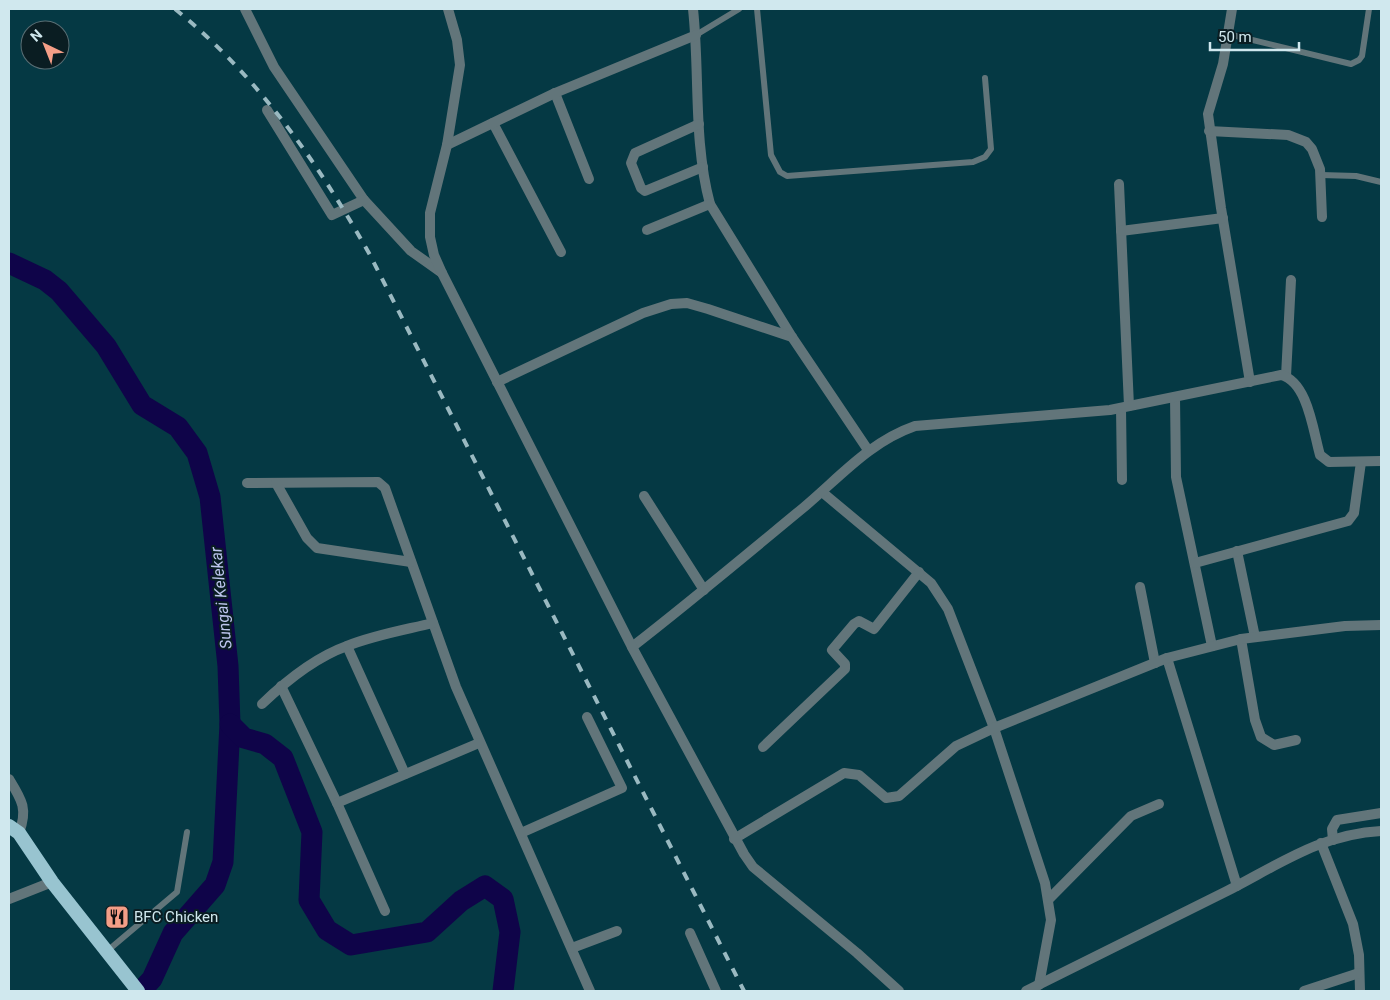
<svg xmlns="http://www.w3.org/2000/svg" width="1390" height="1000" viewBox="0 0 1390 1000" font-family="Roboto,sans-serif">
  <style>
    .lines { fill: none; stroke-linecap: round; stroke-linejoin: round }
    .river { stroke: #0f0449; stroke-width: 21 }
    .service { stroke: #62757a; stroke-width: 6 }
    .minor { stroke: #62757a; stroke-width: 10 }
    .tertiary { stroke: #62757a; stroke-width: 10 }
    .trunk { stroke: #98c4d0; stroke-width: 14 }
    .rail { stroke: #9ab9c1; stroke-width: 4; stroke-dasharray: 9 9; stroke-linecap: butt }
    .labels { text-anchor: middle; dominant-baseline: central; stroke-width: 4; stroke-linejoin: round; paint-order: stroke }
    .poi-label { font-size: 15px; fill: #d0e8ee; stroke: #0a1d22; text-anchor: start }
    .water-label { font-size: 16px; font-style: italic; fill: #bdc5ee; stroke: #0a1d22 }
  </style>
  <rect width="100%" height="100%" fill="#053944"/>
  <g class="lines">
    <g class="river">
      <path d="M9 263 45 280 59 291 106 346 142 405 178 427 197 453 210 497 228 666 230 724 223 862 215 885 173 933 152 979 141 991"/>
      <path d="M230 724 244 738 265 744 283 758 312 832 309 900 327 930 351 945 427 932 461 901 485 886 503 899 510 932 503 991"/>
    </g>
    <g class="service">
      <path d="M757 9 771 155 780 172 787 176 973 162 985 157 991 149 985 78"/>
      <path d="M1228 34 1351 64 1359 60 1362 56 1369 9"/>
      <path d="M696 35 739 9"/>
      <path d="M1321 175 1356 176 1381 182"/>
      <path d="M106 952 177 892 187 832"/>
    </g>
    <g class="minor">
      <path d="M245 9 274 67 364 200 411 251 442 273"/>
      <path d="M693 9C700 73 693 141 710 204L792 337 868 450"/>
      <path d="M1232 9 1223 64 1208 114 1221 208 1250 382"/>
      <path d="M555 93 589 179"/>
      <path d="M267 110 332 215 364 200"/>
      <path d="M493 123 561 252"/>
      <path d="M699 124 635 153 631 163 641 188 645 191 703 167"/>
      <path d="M1209 131 1288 135 1306 142 1312 149 1320 169 1322 217"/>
      <path d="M447 145 555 93 696 35"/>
      <path d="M1119 184 1129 406"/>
      <path d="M647 230 710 204"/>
      <path d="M1121 231 1223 218"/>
      <path d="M1286 376 1291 280"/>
      <path d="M497 382 643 313 671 304 687 303 708 309 792 337"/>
      <path d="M1175 397 1176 477 1212 646"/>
      <path d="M1121 408 1122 480"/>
      <path d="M247 483 378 482 385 488 456 687 590 991"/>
      <path d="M276 483 307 538 317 548 411 562"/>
      <path d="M822 492 931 583 948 609 994 728 1045 883 1051 920 1039 985"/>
      <path d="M644 496 704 590"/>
      <path d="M1237 551 1255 637"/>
      <path d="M1195 563 1348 521 1354 513 1361 462"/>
      <path d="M1140 587 1155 663"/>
      <path d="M1241 639 1255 720 1261 737 1274 745 1296 740"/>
      <path d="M347 646 405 774"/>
      <path d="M632 647C690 602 746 555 803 508 839 478 869 442 915 426L1110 410 1281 375C1308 382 1313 431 1320 455L1329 462 1381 461"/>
      <path d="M1167 658 1237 886"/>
      <path d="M281 686 337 803 385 911"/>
      <path d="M262 704C286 681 316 657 347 646 374 635 404 630 433 623"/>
      <path d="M763 747 845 669V664L832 650 854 624 859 621 874 629 919 572"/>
      <path d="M9 779C22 800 28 809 19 833"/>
      <path d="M337 803 479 743"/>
      <path d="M521 833 622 788 587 717"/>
      <path d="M734 839 844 773 859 775 886 798 899 796 956 746 994 728 1167 658 1241 639 1345 626 1381 625"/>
      <path d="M1333 840 1332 829 1337 820 1381 813"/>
      <path d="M1321 843 1353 924 1359 955 1360 991"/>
      <path d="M9 899 52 882"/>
      <path d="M1049 899 1131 816 1159 804"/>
      <path d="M690 933 716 991"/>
      <path d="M572 948 617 931"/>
      <path d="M1304 991 1359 973"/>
    </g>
    <g class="tertiary">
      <path d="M448 9 457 40 460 65 447 145 430 213V237L434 255 442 273 632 647 744 854 753 867 857 953 899 991"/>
      <path d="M1026 991C1093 958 1160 925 1227 891 1278 865 1321 834 1381 831"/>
    </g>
    <path class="trunk" d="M9 826 19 833 52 882 138 991"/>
    <path class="rail" d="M175 9C257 75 319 164 370 255L744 991"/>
  </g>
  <defs>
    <g id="restaurant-square" transform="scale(1.25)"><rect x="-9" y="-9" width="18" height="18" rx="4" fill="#f49e87" stroke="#0a1d22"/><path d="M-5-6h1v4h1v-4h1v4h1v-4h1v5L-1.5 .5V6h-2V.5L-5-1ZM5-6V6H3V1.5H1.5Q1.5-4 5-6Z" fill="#111"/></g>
  </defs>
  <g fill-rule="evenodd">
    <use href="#restaurant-square" x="117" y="917"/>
  </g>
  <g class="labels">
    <g class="poi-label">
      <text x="134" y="917">BFC Chicken</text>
    </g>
    <g class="water-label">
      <text transform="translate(221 598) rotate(-96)">Sungai Kelekar</text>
    </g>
  </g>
  <rect width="1390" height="1000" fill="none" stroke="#d0e8ee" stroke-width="20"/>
  <g transform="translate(45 45) rotate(317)"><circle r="24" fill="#0a1d22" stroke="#596e74"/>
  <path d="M0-4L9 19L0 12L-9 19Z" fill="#f49e87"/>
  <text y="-8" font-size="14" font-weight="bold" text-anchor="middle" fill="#d0e8ee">N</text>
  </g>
  <path d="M1210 42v8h89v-8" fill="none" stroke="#d0e8ee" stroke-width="2.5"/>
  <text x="1218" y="42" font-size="15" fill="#d0e8ee" stroke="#0a1d22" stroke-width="4" paint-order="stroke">50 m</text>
</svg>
